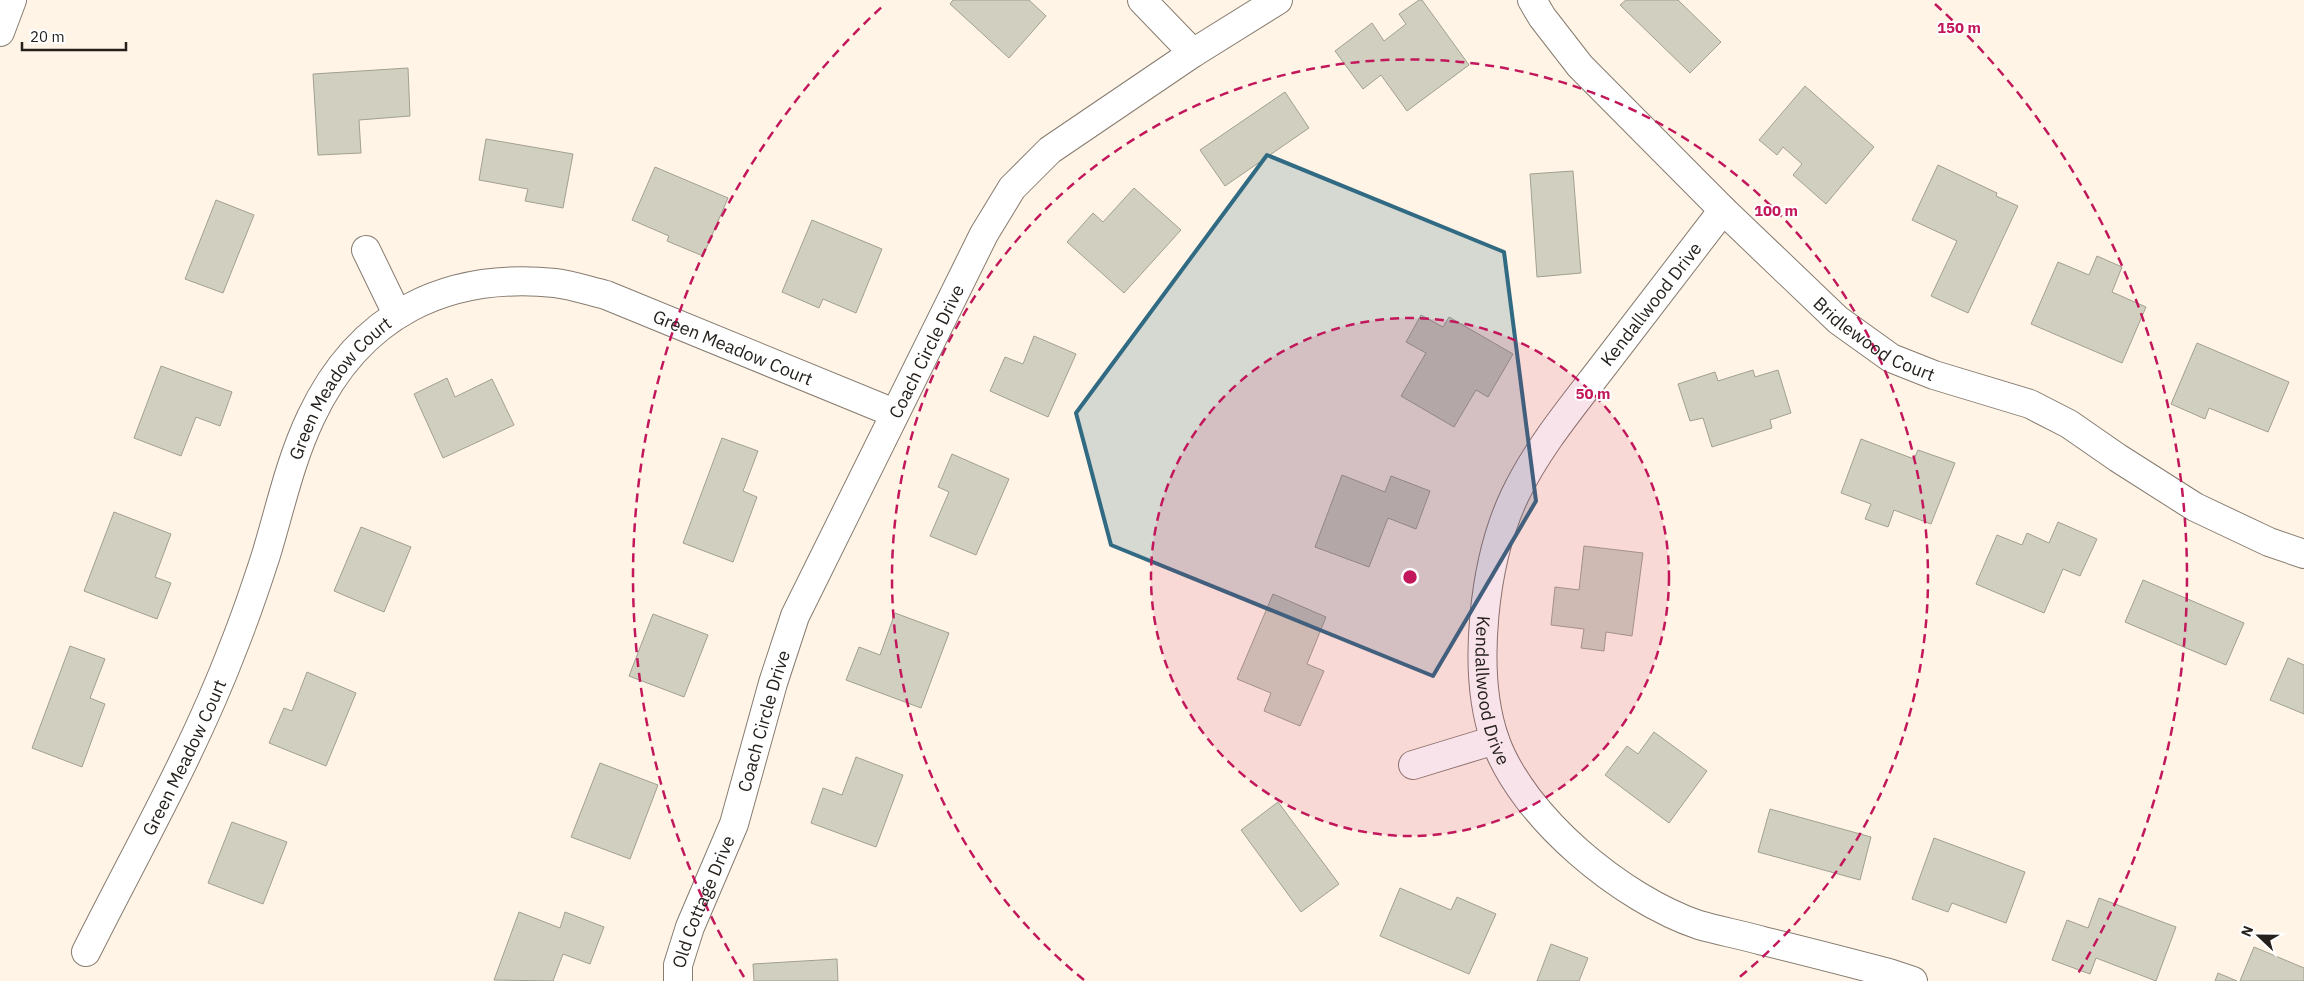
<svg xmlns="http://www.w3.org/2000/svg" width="2304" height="981" viewBox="0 0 2304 981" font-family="'IBM Plex Sans',sans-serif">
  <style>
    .building { fill: #d1d0c0; stroke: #a1a090 }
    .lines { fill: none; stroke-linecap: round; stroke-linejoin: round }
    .minor-casing { stroke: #867c70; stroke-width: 30 }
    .tertiary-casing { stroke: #867c70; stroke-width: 30 }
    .minor { stroke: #fff; stroke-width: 28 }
    .tertiary { stroke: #fff; stroke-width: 28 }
    .marked { fill: #306a83; fill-opacity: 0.2; stroke: #306a83; stroke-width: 4; stroke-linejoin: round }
    .ring { fill: none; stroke: #c2185b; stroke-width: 2.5; stroke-dasharray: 9 6 }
    .labels { text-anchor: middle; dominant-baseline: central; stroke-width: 4; stroke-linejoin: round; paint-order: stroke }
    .street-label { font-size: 18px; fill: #25201c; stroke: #fff }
    .centre { fill: #c2185b; stroke: #fff; stroke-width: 2.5 }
    .ring-label { font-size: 15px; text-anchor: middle; font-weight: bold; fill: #c2185b; stroke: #fff; stroke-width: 4; stroke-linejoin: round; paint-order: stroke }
  </style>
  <rect width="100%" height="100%" fill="#fff4e6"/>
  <g class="building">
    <path d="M953 0H1029L1046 16 1009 58 950 4Z"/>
    <path d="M1419 0H1422L1469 65 1407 111 1381 75 1363 89 1335 51 1372 23 1384 41 1406 24 1399 14Z"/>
    <path d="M1626 0H1678L1721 42 1690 73 1620 5Z"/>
    <path d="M408 68 410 116 359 120 361 153 318 155 313 74Z"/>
    <path d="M1805 86 1874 147 1826 204 1793 175 1802 164 1783 147 1777 155 1759 140Z"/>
    <path d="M1285 92 1309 128 1225 186 1200 150Z"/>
    <path d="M486 139 573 154 563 208 525 201 528 189 479 180Z"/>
    <path d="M1938 165 1997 193 1996 196 2018 206 1968 313 1931 296 1957 241 1912 220Z"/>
    <path d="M655 167 728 198 703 256 667 241 669 236 632 220Z"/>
    <path d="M1573 171 1581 273 1537 277 1530 174Z"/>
    <path d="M1134 188 1181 230 1124 293 1067 242 1093 213 1103 222Z"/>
    <path d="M216 200 254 215 223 293 185 279Z"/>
    <path d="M812 220 882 249 856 313 823 299 819 308 782 292Z"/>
    <path d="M2097 256 2122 267 2112 292 2146 307 2122 363 2031 324 2058 262 2089 275Z"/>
    <path d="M1421 315 1443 327 1449 317 1513 354 1488 397 1476 390 1454 427 1401 396 1426 353 1406 342Z"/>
    <path d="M1034 336 1076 354 1048 417 990 391 1005 357 1023 364Z"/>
    <path d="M2197 343 2289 382 2268 432 2209 408 2205 419 2171 404Z"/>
    <path d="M161 366 232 392 220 426 196 417 181 456 134 438Z"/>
    <path d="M1753 370 1755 377 1778 370 1791 413 1770 420 1772 428 1712 447 1703 418 1690 421 1678 384 1715 372 1718 381Z"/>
    <path d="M447 378 455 397 492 379 514 425 443 458 414 394Z"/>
    <path d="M722 438 758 451 743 491 757 497 733 562 683 543Z"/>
    <path d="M1861 439 1914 459 1918 450 1955 463 1931 524 1894 510 1888 527 1865 519 1871 504 1841 493Z"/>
    <path d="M952 454 1009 479 976 555 930 536 949 492 938 487Z"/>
    <path d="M1342 475 1385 492 1391 476 1430 491 1416 529 1388 518 1369 567 1315 547Z"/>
    <path d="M114 512 171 534 155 577 171 583 157 619 84 591Z"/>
    <path d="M2058 522 2097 539 2080 576 2063 569 2044 613 1976 584 1997 535 2022 545 2027 533 2049 543Z"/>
    <path d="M361 527 411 547 384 612 334 591Z"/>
    <path d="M1584 546 1643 553 1632 636 1606 632 1604 651 1581 648 1584 629 1551 625 1555 587 1579 590Z"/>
    <path d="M2143 580 2244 623 2226 665 2125 622Z"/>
    <path d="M1273 594 1326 617 1307 664 1324 671 1300 726 1264 711 1271 693 1237 679Z"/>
    <path d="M895 613 949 633 921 708 846 680 859 647 880 655Z"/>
    <path d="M653 614 708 635 684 697 629 676Z"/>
    <path d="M70 646 105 659 90 698 105 704 82 767 32 748Z"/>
    <path d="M2288 658 2304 665V714L2270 700Z"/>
    <path d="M307 672 356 693 326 766 269 743 284 708 292 711Z"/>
    <path d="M1654 732 1707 771 1669 823 1605 775 1627 746 1638 754Z"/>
    <path d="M856 757 903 775 876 847 811 823 823 788 842 795Z"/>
    <path d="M600 763 658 785 630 859 571 837Z"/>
    <path d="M1278 802 1339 884 1301 912 1241 830Z"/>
    <path d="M1770 809 1871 837 1860 880 1758 852Z"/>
    <path d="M232 822 287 842 263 904 208 883Z"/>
    <path d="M1934 838 2025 872 2006 923 1952 903 1948 912 1912 899Z"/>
    <path d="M1400 888 1451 910 1457 897 1496 914 1469 974 1380 936Z"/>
    <path d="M2099 898 2176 927 2156 981 2096 958 2090 974 2052 960 2067 920 2088 928Z"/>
    <path d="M519 912 560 928 565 912 604 927 590 964 563 954 553 981 494 980Z"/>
    <path d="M1551 944 1588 958 1579 981H1537Z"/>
    <path d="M2254 947 2304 968V981H2240Z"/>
    <path d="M837 959 838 981H754L753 964Z"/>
    <path d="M2218 973 2237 981H2215Z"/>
  </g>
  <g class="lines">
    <g class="minor-casing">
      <g id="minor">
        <path d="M1142 0 1193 53"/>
        <path id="s1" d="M1532 0 1542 17 1580 66 1723 210 1838 320 1891 358 1934 375 2030 404 2069 424 2118 458 2195 507 2269 542 2304 554"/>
        <path id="s2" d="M1723 210C1684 261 1644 313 1604 365 1572 407 1538 447 1515 495 1484 560 1471 671 1495 740 1523 818 1622 899 1699 925 1720 931 1742 935 1763 941 1805 951 1847 962 1889 973L1913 981"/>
        <path d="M366 250 397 314"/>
        <path d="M1413 765 1495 740"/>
        <path id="s3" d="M86 952C136 852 193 753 233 648 245 618 256 586 266 555 280 509 290 461 311 417 359 315 445 272 555 283 572 285 589 291 606 295L894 413"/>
        <path id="s4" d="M678 981V965L690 927 734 824 773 683 795 616 984 234 1012 188 1050 150 1193 53 1278 0"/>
      </g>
    </g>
    <g class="tertiary-casing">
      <path id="tertiary" d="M0 32 12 0"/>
    </g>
    <use href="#minor" class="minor"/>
    <use href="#tertiary" class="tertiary"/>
  </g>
  <path class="marked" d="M1267 155 1504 252 1536 501 1433 676 1111 545 1076 413Z"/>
  <circle cx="1410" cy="577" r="259" fill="#c2185b" fill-opacity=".12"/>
  <g class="ring">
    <circle cx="1410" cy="577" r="259"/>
    <path d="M1084 980A518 518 0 1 1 1736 980"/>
    <path d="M744 977A777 777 0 0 1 885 4M1935 4A777 777 0 0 1 2076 977"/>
  </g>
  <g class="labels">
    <g class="street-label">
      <text transform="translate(1651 304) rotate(-52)">Kendallwood Drive</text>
      <text stroke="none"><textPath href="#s1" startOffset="485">Bridlewood Court</textPath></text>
      <text stroke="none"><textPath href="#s3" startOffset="1071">Green Meadow Court</textPath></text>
      <text stroke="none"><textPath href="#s4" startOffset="680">Coach Circle Drive</textPath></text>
      <text stroke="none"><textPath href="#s3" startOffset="622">Green Meadow Court</textPath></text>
      <text stroke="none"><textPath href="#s2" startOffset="554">Kendallwood Drive</textPath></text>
      <text stroke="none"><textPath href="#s4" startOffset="275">Coach Circle Drive</textPath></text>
      <text stroke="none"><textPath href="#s3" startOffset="218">Green Meadow Court</textPath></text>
      <text stroke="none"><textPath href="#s4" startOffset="84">Old Cottage Drive</textPath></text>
    </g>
  </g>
  <circle cx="1410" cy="577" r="8" class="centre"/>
  <g class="ring-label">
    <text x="1959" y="33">150 m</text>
    <text x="1776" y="216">100 m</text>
    <text x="1593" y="399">50 m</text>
  </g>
  <g transform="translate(2259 936) rotate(292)" stroke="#ffffff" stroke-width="4" paint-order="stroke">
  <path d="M0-4L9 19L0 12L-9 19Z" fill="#25201c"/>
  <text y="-8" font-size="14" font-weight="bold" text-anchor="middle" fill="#25201c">N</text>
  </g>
  <path d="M22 42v8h104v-8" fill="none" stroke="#25201c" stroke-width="2.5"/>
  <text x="30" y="42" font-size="15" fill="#25201c" stroke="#ffffff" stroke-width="4" paint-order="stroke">20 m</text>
</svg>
